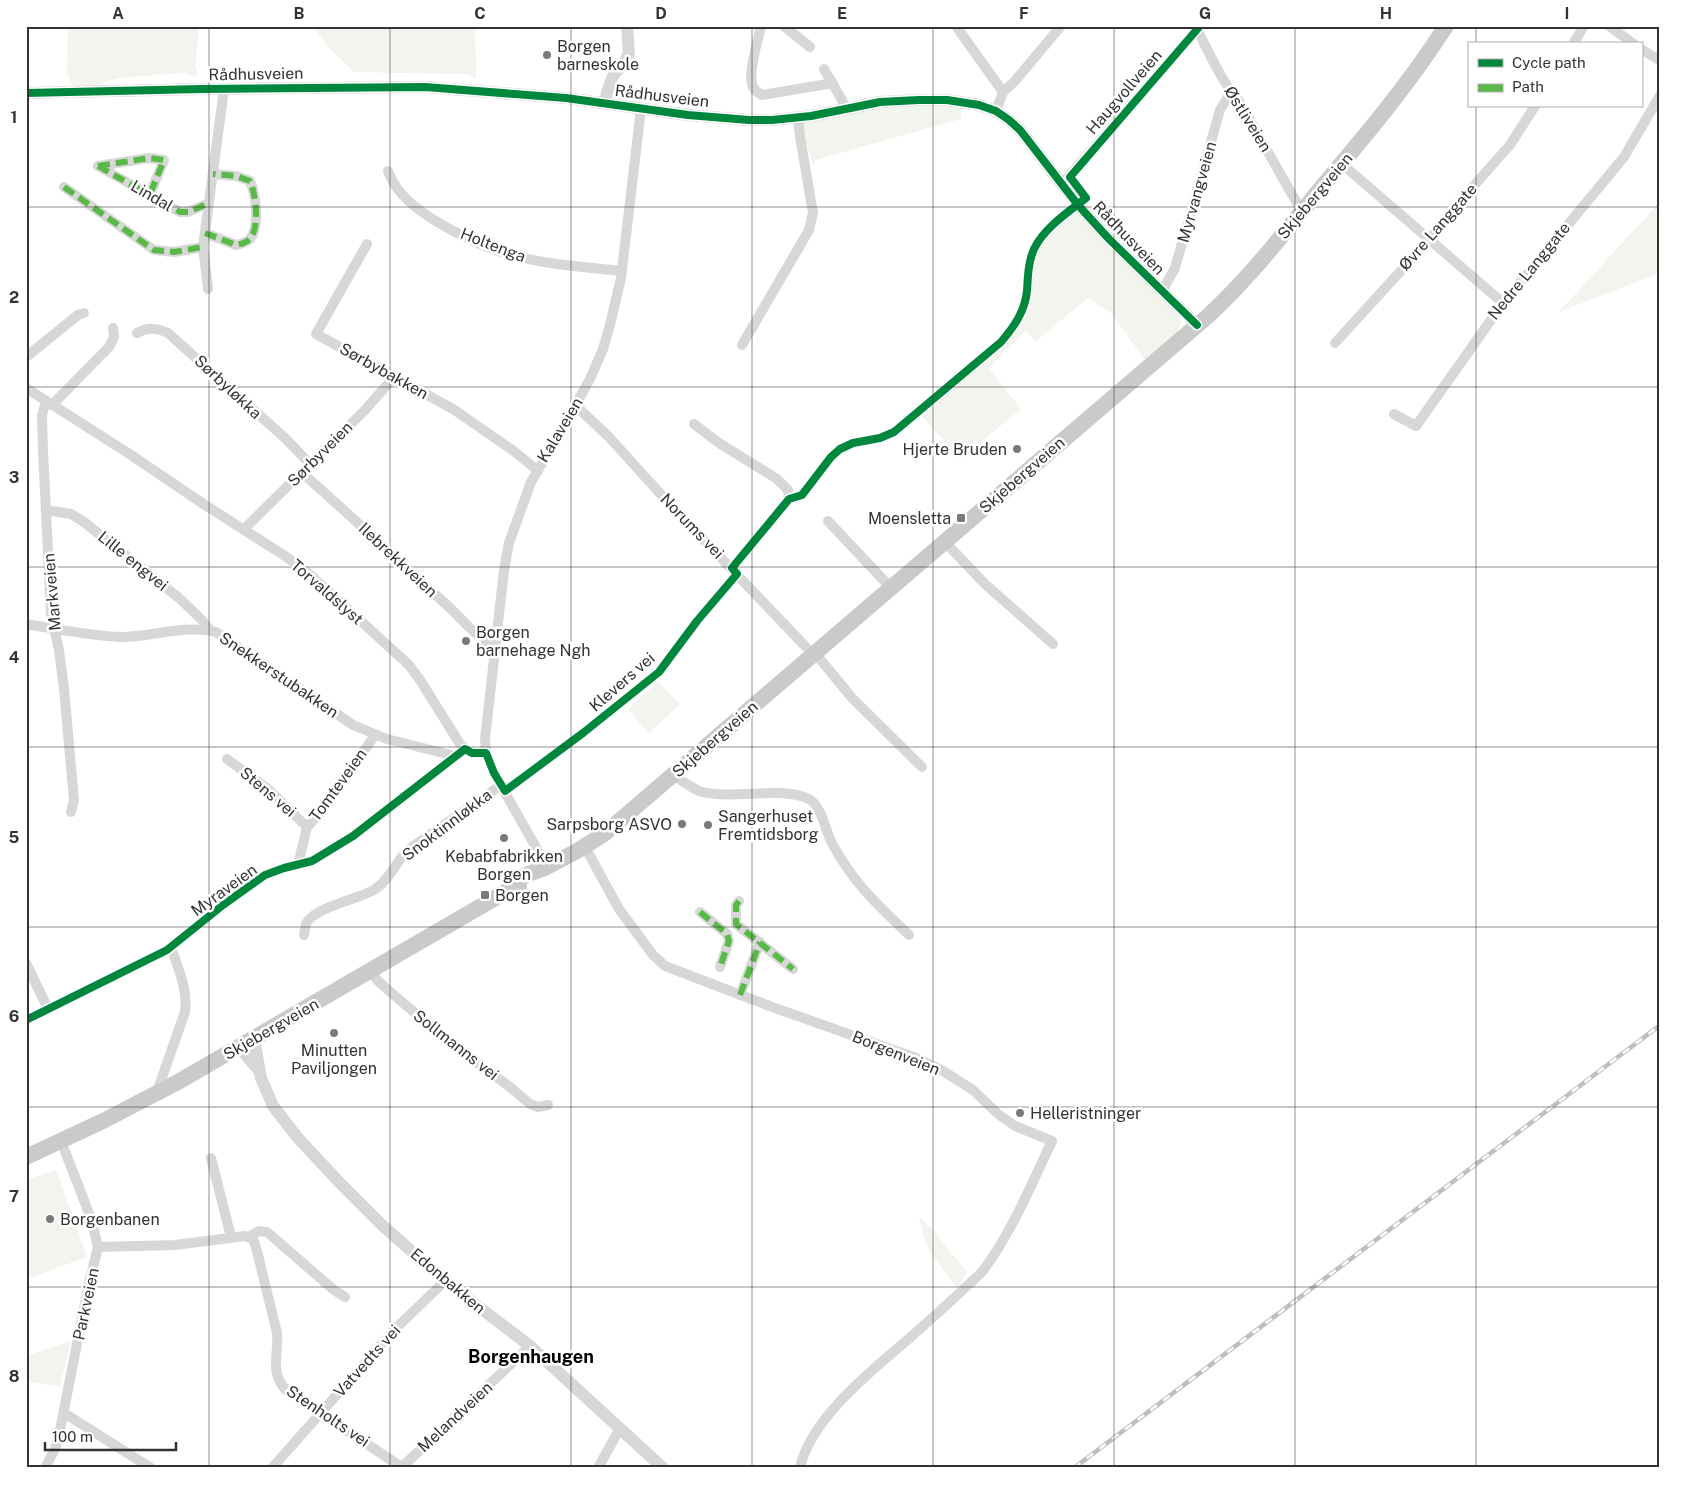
<svg xmlns="http://www.w3.org/2000/svg" width="1685" height="1494" viewBox="0 0 1685 1494" font-family="'Public Sans',sans-serif">
  <style>
    .green { fill: #f1f5ed }
    .lines { fill: none; stroke-linecap: round; stroke-linejoin: round }
    .minor { stroke: #d7d7d7; stroke-width: 10 }
    .tertiary { stroke: #d7d7d7; stroke-width: 12 }
    .primary { stroke: #cacaca; stroke-width: 16 }
    .rail-casing { stroke: #bebebe; stroke-width: 4.5 }
    .rail { stroke: #fff; stroke-width: 2.5; stroke-dasharray: 8; stroke-linecap: butt }
    .quiet { stroke: #58b947; stroke-width: 6; stroke-dasharray: 12 6; stroke-linecap: butt }
    .cycleway-casing { stroke: #fff; stroke-width: 11 }
    .cycleway { stroke: #00873e; stroke-width: 8 }
    .grid { fill: none; stroke: #333; stroke-width: 1; stroke-opacity: 0.55 }
    .poi-dot { fill: #7a7a7a; stroke: #fff; stroke-width: 2 }
    .labels { text-anchor: middle; dominant-baseline: central; stroke-width: 5; stroke-linejoin: round; paint-order: stroke }
    .poi-label { font-size: 16px; fill: #333; stroke: #fff; text-anchor: start }
    .street-label { font-size: 16px; fill: #333; stroke: #fff }
    .neighbourhood-label { font-size: 18px; font-weight: bold; fill: #000; stroke: #fff }
    .neatline { fill: none; stroke: #333; stroke-width: 2 }
    .grid-label { font-size: 16px; text-anchor: middle; font-weight: bold; fill: #333 }
  </style>
  <rect width="100%" height="100%" fill="#fff"/>
  <g class="green">
    <path d="M68 26H198L199 29 195 66 197 73 196 77 185 73 118 78 94 86H72L67 71Z"/>
    <path d="M313 26H475L476 78 465 74H452L354 72 330 49Z"/>
    <path d="M961 101V119L815 160 813 165 798 118 880 102Z"/>
    <path d="M1659 202V273L1559 312 1659 203Z"/>
    <path d="M1077 208 1183 310 1178 316 1181 321 1177 334 1146 361 1111 313 1088 298 1036 341 1025 331 989 368 1021 409 960 459 919 413 1001 342 1012 329 1022 312 1027 292 1028 271 1031 258 1037 251 1045 236Z"/>
    <path d="M658 681 680 704 649 733 628 710Z"/>
    <path d="M56 1170 87 1257 26 1279V1180Z"/>
    <path d="M919 1217 931 1228 967 1272 957 1288 931 1254 924 1238Z"/>
    <path d="M71 1341 60 1386 26 1382V1356Z"/>
  </g>
  <g class="lines">
    <g class="minor">
      <path d="M761 26C758 40 747 75 753 87 755 91 758 93 762 95L833 83"/>
      <path d="M784 26 810 47"/>
      <path d="M956 26 1003 92"/>
      <path d="M1195 26C1209 51 1220 80 1239 101L1302 212"/>
      <path d="M1609 26 1634 44"/>
      <path d="M1573 44 1584 26"/>
      <path d="M1641 49 1659 60"/>
      <path d="M824 69 842 100 845 109"/>
      <path d="M996 111 1003 92 1015 81 1061 26"/>
      <path d="M1342 164 1503 303"/>
      <path d="M98 166 180 212H188L209 203"/>
      <path d="M98 166 149 158 164 160 150 194"/>
      <path d="M388 171C390 176 392 181 395 185 413 215 478 246 512 255 547 265 585 267 622 271"/>
      <path d="M1062 184 1200 26"/>
      <path d="M64 187 154 250 174 252 203 247"/>
      <path d="M205 233 236 245C241 244 246 243 250 239 260 227 256 195 250 181L236 176 213 174"/>
      <path d="M367 244 316 334 453 409 515 452 537 470"/>
      <path d="M208 289 203 247 224 89"/>
      <path d="M1162 291 1175 268 1220 110 1231 92"/>
      <path d="M137 333C148 327 157 328 168 333L285 438 310 464"/>
      <path d="M1335 343 1429 240 1454 208 1510 145 1535 106"/>
      <path d="M742 345 809 230 813 213 800 137 798 118"/>
      <path d="M26 357 78 315 84 313"/>
      <path d="M26 388 128 453 205 505 285 556 307 572 409 665 420 680 460 744C469 753 474 754 486 753L494 773 547 867"/>
      <path d="M46 401 42 415 43 450 51 615 59 650 64 689 74 800 71 812"/>
      <path d="M52 405 109 347 114 337 113 328"/>
      <path d="M576 406 608 436 677 512 806 647"/>
      <path d="M1394 414 1416 426 1503 303 1624 157 1659 97"/>
      <path d="M694 424 719 443 777 479 788 490 789 499 732 568"/>
      <path d="M302 473C352 516 400 563 449 607 461 618 480 641 495 646"/>
      <path d="M46 510 71 514 84 522 179 598 202 620 210 630"/>
      <path d="M828 521 890 587"/>
      <path d="M244 529 365 410 394 377"/>
      <path d="M944 541 985 584 1053 644"/>
      <path d="M26 624C58 629 89 636 121 637 152 637 186 624 216 632L353 725 387 739 455 756"/>
      <path d="M815 653 853 699 922 767"/>
      <path d="M486 753 485 739 504 570 509 543 531 482 559 435 590 379 603 349 610 325 621 278 641 109"/>
      <path d="M227 759 268 789 307 827"/>
      <path d="M673 775C681 780 690 787 699 791 730 801 783 785 809 799 823 807 825 832 833 845 854 884 878 905 909 935"/>
      <path d="M505 791 583 733 659 672 697 621 737 574"/>
      <path d="M585 847 619 909 653 955 665 966 775 1008 919 1059 943 1071 973 1090 998 1114 1015 1126 1052 1141C1031 1185 1012 1232 982 1272 959 1294 936 1315 912 1336 875 1368 810 1418 800 1468"/>
      <path d="M298 865 307 827 322 811 375 735"/>
      <path d="M739 901 736 905V924L793 969"/>
      <path d="M700 912 727 934 729 941 720 967"/>
      <path d="M304 935C305 932 305 927 306 924 314 907 359 899 374 890 390 880 396 861 409 849L501 785"/>
      <path d="M26 963 48 1009"/>
      <path d="M371 971 377 980 395 996 457 1048 510 1087 530 1104 538 1107 548 1105"/>
      <path d="M740 995 760 942"/>
      <path d="M26 1020 167 950 223 905 265 875 284 868 312 861 353 836 465 749"/>
      <path d="M160 1092 159 1086 185 1012C188 989 178 968 171 947"/>
      <path d="M211 1158 231 1237"/>
      <path d="M249 1237 259 1231 267 1232 334 1290 345 1297"/>
      <path d="M98 1247 175 1245 245 1236 253 1239 257 1251 277 1333C279 1355 269 1372 286 1390L403 1468"/>
      <path d="M64 1413 151 1468"/>
      <path d="M45 1468 55 1449 59 1435 89 1283 98 1247 91 1219 82 1195 61 1141"/>
      <path d="M272 1468 395 1329 445 1281"/>
      <path d="M401 1468 530 1346"/>
      <path d="M598 1468 620 1428"/>
    </g>
    <g class="tertiary">
      <path d="M26 93 201 89 425 87 566 98 688 115 749 120H772L811 116 880 102 919 100H947L979 105 996 111 1009 120 1020 130 1078 205 1109 239 1197 325"/>
      <path d="M605 103 607 92 613 76 625 61 629 53 627 26"/>
      <path d="M254 1039 261 1078 273 1106 297 1137 339 1182 382 1225 445 1281 530 1346 663 1468"/>
      <path d="M239 1047 260 1072"/>
    </g>
    <g class="primary">
      <path d="M509 890 512 883 526 875 547 867 577 851 604 834 1208 316C1250 277 1285 232 1321 188 1365 136 1409 84 1446 26"/>
      <path d="M26 1157 103 1121 178 1082 509 890 519 887"/>
    </g>
    <g class="rail-casing">
      <path id="rail" d="M1074 1468 1659 1026"/>
    </g>
    <use href="#rail" class="rail"/>
    <g class="quiet">
      <path d="M98 166 180 212H188L209 203"/>
      <path d="M98 166 149 158 164 160 150 194"/>
      <path d="M64 187 154 250 174 252 203 247"/>
      <path d="M205 233 236 245C241 244 246 243 250 239 260 227 256 195 250 181L236 176 213 174"/>
      <path d="M739 901 736 905V924L793 969"/>
      <path d="M700 912 727 934 729 941 720 967"/>
      <path d="M740 995 760 942"/>
    </g>
    <g class="cycleway-casing">
      <g id="cycleway">
        <path d="M26 93 201 89 425 87 566 98 688 115 749 120H772L811 116 880 102 919 100H947L979 105 996 111 1009 120 1020 130 1078 205 1109 239 1197 325"/>
        <path d="M26 1020 167 950 223 905 265 875 284 868 312 861 353 836 465 749 472 753H486L494 773 505 791 583 733 659 672 697 621 737 574 732 568 789 499 802 495 831 457 840 449 853 443 880 438 894 432 1001 342C1014 327 1025 311 1027 291 1028 276 1028 263 1034 249 1044 228 1067 213 1086 198L1070 177 1200 26"/>
      </g>
    </g>
    <use href="#cycleway" class="cycleway"/>
  </g>
  <path class="grid" d="M209 26V1468M390 26V1468M571 26V1468M752 26V1468M933 26V1468M1114 26V1468M1295 26V1468M1476 26V44M1476 106V1468M26 207H1659M26 387H1659M26 567H1659M26 747H1659M26 927H1659M26 1107H1659M26 1287H1659"/>
  <g class="poi-dot">
    <circle cx="547" cy="55" r="5"/>
    <circle cx="1017" cy="449" r="5"/>
    <rect x="956" y="513" width="10" height="10" rx="2.5"/>
    <circle cx="466" cy="641" r="5"/>
    <circle cx="682" cy="824" r="5"/>
    <circle cx="708" cy="825" r="5"/>
    <circle cx="504" cy="838" r="5"/>
    <rect x="480" y="890" width="10" height="10" rx="2.5"/>
    <circle cx="334" cy="1033" r="5"/>
    <circle cx="1020" cy="1113" r="5"/>
    <circle cx="50" cy="1219" r="5"/>
  </g>
  <g class="labels">
    <g class="poi-label">
      <text x="557" y="46">Borgen<tspan x="557" dy="18">barneskole</tspan></text>
      <text x="1007" y="449" text-anchor="end">Hjerte Bruden</text>
      <text x="951" y="518" text-anchor="end">Moensletta</text>
      <text x="476" y="632">Borgen<tspan x="476" dy="18">barnehage Ngh</tspan></text>
      <text x="718" y="816">Sangerhuset<tspan x="718" dy="18">Fremtidsborg</tspan></text>
      <text x="672" y="824" text-anchor="end">Sarpsborg ASVO</text>
      <text x="504" y="856" text-anchor="middle">Kebabfabrikken<tspan x="504" dy="18">Borgen</tspan></text>
      <text x="495" y="895">Borgen</text>
      <text x="334" y="1050" text-anchor="middle">Minutten<tspan x="334" dy="18">Paviljongen</tspan></text>
      <text x="1030" y="1113">Helleristninger</text>
      <text x="60" y="1219">Borgenbanen</text>
    </g>
    <g class="street-label">
      <text transform="translate(256 74) rotate(-1)">Rådhusveien</text>
      <text transform="translate(1124 92) rotate(-49)">Haugvollveien</text>
      <text transform="translate(662 96) rotate(7)">Rådhusveien</text>
      <text transform="translate(1248 119) rotate(58)">Østliveien</text>
      <text transform="translate(1197 192) rotate(-74)">Myrvangveien</text>
      <text transform="translate(152 196) rotate(30)">Lindal</text>
      <text transform="translate(1315 196) rotate(-50)">Skjebergveien</text>
      <text transform="translate(1438 227) rotate(-49)">Øvre Langgate</text>
      <text transform="translate(1129 238) rotate(46)">Rådhusveien</text>
      <text transform="translate(493 245) rotate(21)">Holtenga</text>
      <text transform="translate(1529 271) rotate(-51)">Nedre Langgate</text>
      <text transform="translate(384 371) rotate(29)">Sørbybakken</text>
      <text transform="translate(228 387) rotate(43)">Sørbyløkka</text>
      <text transform="translate(560 430) rotate(-59)">Kalaveien</text>
      <text transform="translate(320 454) rotate(-45)">Sørbyveien</text>
      <text transform="translate(1022 475) rotate(-41)">Skjebergveien</text>
      <text transform="translate(692 526) rotate(46)">Norums vei</text>
      <text transform="translate(398 560) rotate(43)">Ilebrekkveien</text>
      <text transform="translate(133 561) rotate(39)">Lille engvei</text>
      <text transform="translate(52 592) rotate(-95)">Markveien</text>
      <text transform="translate(327 592) rotate(41)">Torvaldslyst</text>
      <text transform="translate(279 675) rotate(34)">Snekkerstubakken</text>
      <text transform="translate(622 682) rotate(-41)">Klevers vei</text>
      <text transform="translate(715 739) rotate(-41)">Skjebergveien</text>
      <text transform="translate(338 785) rotate(-54)">Tomteveien</text>
      <text transform="translate(268 792) rotate(40)">Stens vei</text>
      <text transform="translate(447 825) rotate(-37)">Snoktinnløkka</text>
      <text transform="translate(224 890) rotate(-36)">Myraveien</text>
      <text transform="translate(271 1029) rotate(-30)">Skjebergveien</text>
      <text transform="translate(456 1045) rotate(38)">Sollmanns vei</text>
      <text transform="translate(896 1053) rotate(22)">Borgenveien</text>
      <text transform="translate(448 1281) rotate(40)">Edonbakken</text>
      <text transform="translate(86 1304) rotate(-78)">Parkveien</text>
      <text transform="translate(367 1361) rotate(-48)">Vatvedts vei</text>
      <text transform="translate(328 1416) rotate(34)">Stenholts vei</text>
      <text transform="translate(455 1417) rotate(-43)">Melandveien</text>
    </g>
    <g class="neighbourhood-label">
      <text x="531" y="1356">Borgenhaugen</text>
    </g>
  </g>
  <rect width="1685" height="1494" fill="none" stroke="#ffffff" stroke-width="55"/>
  <rect x="1468" y="42" width="175" height="65" fill="#ffffff" stroke="#adadad"/>
  <rect x="1478" y="59" width="25" height="8" fill="#00873e" stroke="#adadad"/>
  <text x="1512" y="68" font-size="15" fill="#333333">Cycle path</text>
  <rect x="1478" y="84" width="25" height="8" fill="#58b947" stroke="#adadad"/>
  <text x="1512" y="92" font-size="15" fill="#333333">Path</text>
  <path d="M45 1442v8h131v-8" fill="none" stroke="#333333" stroke-width="2.5"/>
  <text x="52" y="1442" font-size="15" fill="#333333" stroke="#ffffff" stroke-width="4" paint-order="stroke">100 m</text>
  <rect x="28" y="28" width="1630" height="1438" class="neatline"/>
  <g class="grid-label">
    <text x="118" y="19">A</text>
    <text x="299" y="19">B</text>
    <text x="480" y="19">C</text>
    <text x="661" y="19">D</text>
    <text x="842" y="19">E</text>
    <text x="1024" y="19">F</text>
    <text x="1205" y="19">G</text>
    <text x="1386" y="19">H</text>
    <text x="1567" y="19">I</text>
    <text x="14" y="123">1</text>
    <text x="14" y="303">2</text>
    <text x="14" y="483">3</text>
    <text x="14" y="663">4</text>
    <text x="14" y="843">5</text>
    <text x="14" y="1022">6</text>
    <text x="14" y="1202">7</text>
    <text x="14" y="1382">8</text>
  </g>
</svg>
